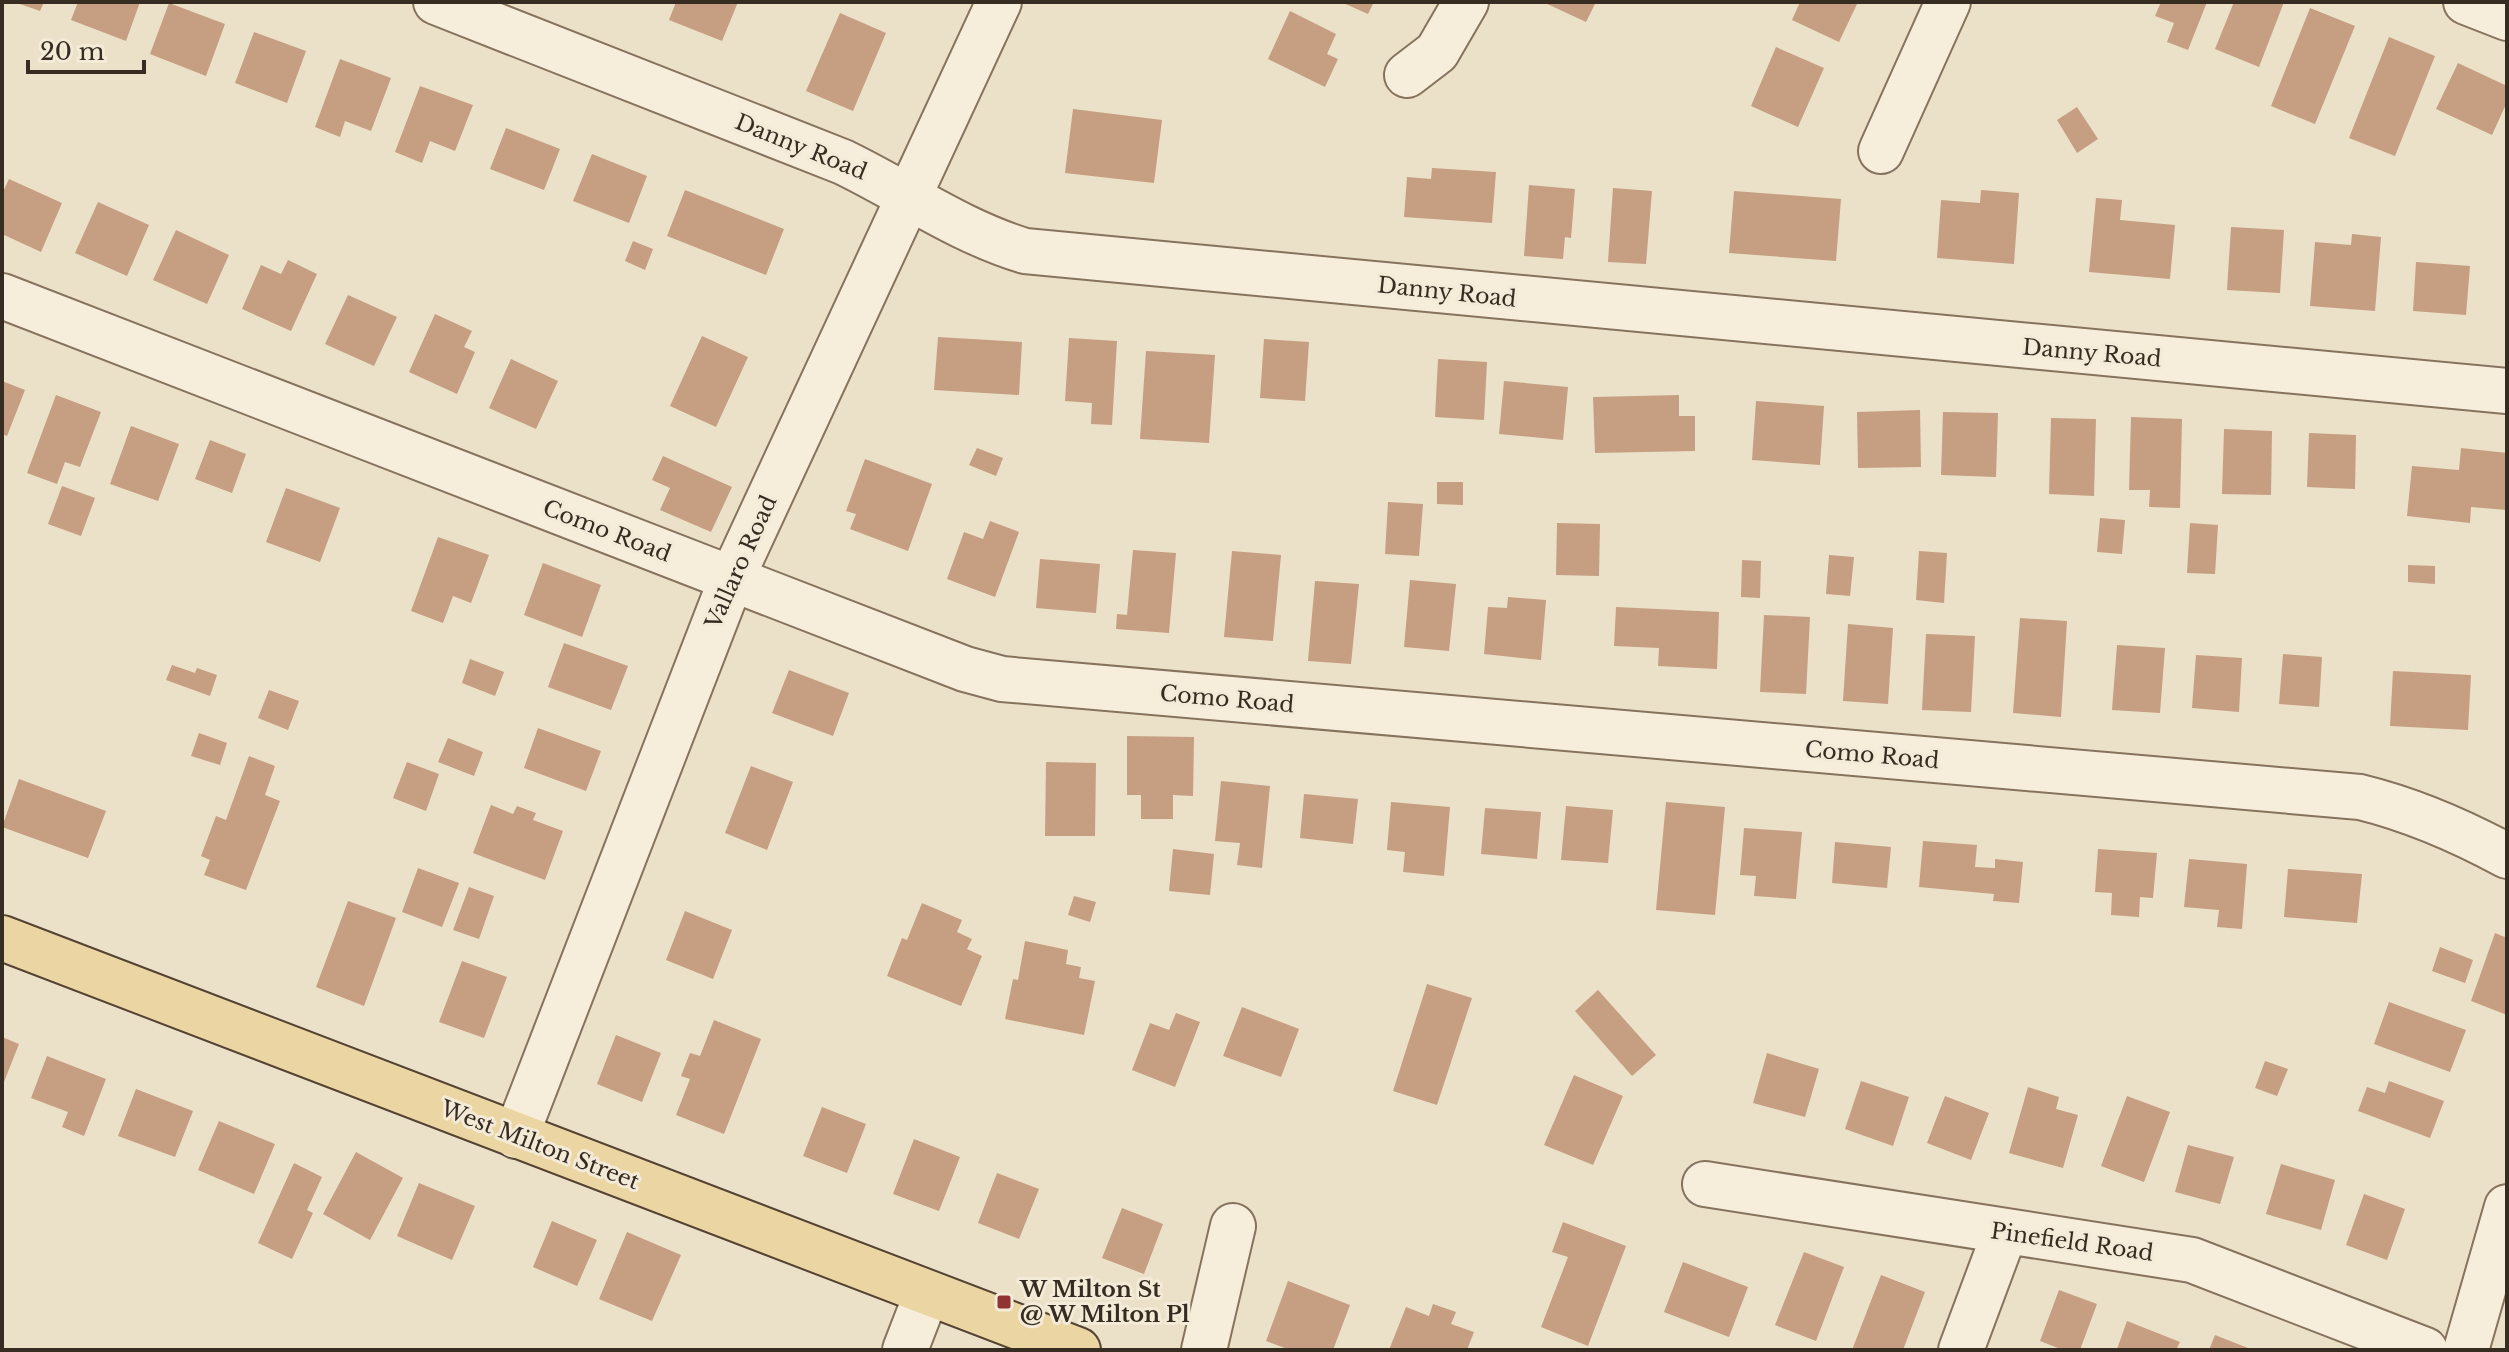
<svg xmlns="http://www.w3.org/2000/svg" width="2509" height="1352" viewBox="0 0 2509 1352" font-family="'Libre Baskerville',serif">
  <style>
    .building { fill: #c69e81 }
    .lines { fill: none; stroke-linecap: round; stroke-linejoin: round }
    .minor-casing { stroke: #85735e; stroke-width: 48 }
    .major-casing { stroke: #544232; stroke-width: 48 }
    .minor { stroke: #f6eeda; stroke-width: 44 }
    .major { stroke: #ebd5a3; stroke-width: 44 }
    .poi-dot { fill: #903333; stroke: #f3ebd7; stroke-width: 3 }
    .labels { text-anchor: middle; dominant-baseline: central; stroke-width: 6; stroke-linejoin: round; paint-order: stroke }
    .street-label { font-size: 22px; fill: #372c21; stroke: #f3ebd7 }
    .poi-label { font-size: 22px; font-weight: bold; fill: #372c21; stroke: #f3ebd7; text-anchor: start }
  </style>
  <rect width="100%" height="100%" fill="#ebe1c8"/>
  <g class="building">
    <path d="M14 2H44L40 11Z"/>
    <path d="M78 2H140L126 41 71 20Z"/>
    <path d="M676 2H738L722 41 669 20Z"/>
    <path d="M1341 2H1374L1368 14Z"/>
    <path d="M1543 2H1596L1586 22Z"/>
    <path d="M1800 2H1858L1839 42 1792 20Z"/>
    <path d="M2161 2H2207L2188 50 2167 42 2174 23 2155 16Z"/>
    <path d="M2234 2H2284L2259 67 2215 49Z"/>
    <path d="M169 3 225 24 206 76 150 54Z"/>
    <path d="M2310 8 2355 26 2315 124 2271 106Z"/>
    <path d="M1290 11 1336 34 1327 54 1338 59 1325 87 1268 59Z"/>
    <path d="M840 13 886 33 853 111 806 91Z"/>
    <path d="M254 32 306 51 287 103 235 83Z"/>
    <path d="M2389 37 2435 56 2395 156 2349 138Z"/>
    <path d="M1776 47 1824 68 1798 127 1751 106Z"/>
    <path d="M340 59 391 78 371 131 345 121 340 137 315 127Z"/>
    <path d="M2458 63 2507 86V102L2492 135 2436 109Z"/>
    <path d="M420 86 473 105 455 151 430 141 422 163 395 152Z"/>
    <path d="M2077 107 2098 139 2077 153 2057 120Z"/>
    <path d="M1073 109 1162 120 1154 183 1065 173Z"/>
    <path d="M506 128 560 149 544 190 490 169Z"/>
    <path d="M592 154 647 176 629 223 573 201Z"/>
    <path d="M1432 168 1496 172 1492 223 1404 217 1407 177 1431 179Z"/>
    <path d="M9 179 62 203 41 252 2 234V194Z"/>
    <path d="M1529 185 1575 189 1571 238 1565 237 1563 259 1524 256Z"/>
    <path d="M1613 188 1652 191 1646 264 1608 262Z"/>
    <path d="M685 190 784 229 766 275 667 236Z"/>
    <path d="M1981 190 2019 193 2014 264 1937 258 1941 200 1980 203Z"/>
    <path d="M1734 191 1841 199 1836 261 1729 253Z"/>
    <path d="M2096 198 2122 200 2120 220 2175 225 2170 279 2089 272Z"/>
    <path d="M98 202 149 225 127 276 75 253Z"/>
    <path d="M2231 227 2284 230 2280 293 2227 290Z"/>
    <path d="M176 230 229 255 207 304 153 280Z"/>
    <path d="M2352 234 2381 237 2375 311 2310 306 2315 242 2351 245Z"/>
    <path d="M633 241 653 249 645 270 625 261Z"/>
    <path d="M288 260 317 274 291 331 242 309 261 265 281 274Z"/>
    <path d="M2416 262 2470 266 2466 315 2413 311Z"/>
    <path d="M348 295 397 317 374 366 325 344Z"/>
    <path d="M435 314 472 331 464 347 475 352 457 394 409 372Z"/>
    <path d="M702 336 748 357 716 427 670 406Z"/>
    <path d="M938 337 1022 342 1019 395 934 390Z"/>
    <path d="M1069 338 1117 341 1112 425 1091 424 1092 403 1065 401Z"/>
    <path d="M1264 339 1309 342 1305 401 1260 398Z"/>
    <path d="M1146 351 1215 355 1209 443 1140 439Z"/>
    <path d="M511 359 558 381 536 429 489 408Z"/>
    <path d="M1438 359 1487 362 1484 420 1435 417Z"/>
    <path d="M2 381 25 390 7 436 2 434Z"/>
    <path d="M1504 381 1568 387 1563 440 1499 434Z"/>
    <path d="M56 395 101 412 80 467 65 462 57 484 27 473Z"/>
    <path d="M1679 395V416H1695V451L1595 453 1593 397Z"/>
    <path d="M1756 401 1824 406 1820 465 1752 460Z"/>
    <path d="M1920 410 1921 467 1858 468 1857 412Z"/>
    <path d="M1943 412 1998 413 1996 477 1941 475Z"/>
    <path d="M2131 417 2182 419 2180 508 2149 507 2150 490H2129Z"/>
    <path d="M2051 418 2096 419 2094 496 2049 494Z"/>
    <path d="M131 426 179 444 158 501 110 484Z"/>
    <path d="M2224 429 2272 431 2271 495 2222 494Z"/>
    <path d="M2309 433 2356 435 2355 489 2307 487Z"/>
    <path d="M210 440 246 454 232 493 195 479Z"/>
    <path d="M977 448 1003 458 996 476 969 465Z"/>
    <path d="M2461 448 2507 453V510L2471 507 2470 523 2407 516 2412 466 2459 470Z"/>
    <path d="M663 456 732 487 711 532 660 510 670 488 652 480Z"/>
    <path d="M865 459 932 484 908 551 850 529 856 514 846 511Z"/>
    <path d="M1437 482H1463V505L1437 504Z"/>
    <path d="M62 486 95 498 81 536 48 524Z"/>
    <path d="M286 488 340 508 320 562 266 542Z"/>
    <path d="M1388 502 1423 504 1419 556 1385 554Z"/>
    <path d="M2100 518 2125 520 2122 554 2097 552Z"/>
    <path d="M990 521 1019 532 995 597 947 579 964 532 983 539Z"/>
    <path d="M1557 523 1600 524 1599 576 1556 575Z"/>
    <path d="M2190 523 2218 525 2215 574 2187 573Z"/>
    <path d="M438 537 489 555 471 603 453 596 443 623 411 611Z"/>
    <path d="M1133 550 1176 553 1169 633 1116 629 1117 614 1127 615Z"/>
    <path d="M1232 551 1281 555 1273 641 1224 637Z"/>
    <path d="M1919 551 1947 553 1944 603 1916 600Z"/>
    <path d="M1829 555 1854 557 1850 596 1826 594Z"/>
    <path d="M1040 559 1100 564 1096 613 1036 608Z"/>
    <path d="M1742 560 1761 561 1760 598 1741 597Z"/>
    <path d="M543 563 601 585 582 637 524 615Z"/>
    <path d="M2408 565 2435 566V584L2408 582Z"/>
    <path d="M1410 580 1456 584 1449 651 1404 647Z"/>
    <path d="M1315 581 1359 584 1351 664 1308 661Z"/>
    <path d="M1508 597 1546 600 1541 660 1484 654 1488 607 1507 608Z"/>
    <path d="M1616 607 1719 612 1717 669 1658 666 1659 648 1614 646Z"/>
    <path d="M1764 615 1810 617 1806 694 1760 692Z"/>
    <path d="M2020 618 2067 621 2061 717 2013 713Z"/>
    <path d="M1848 624 1893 628 1888 704 1843 701Z"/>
    <path d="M1926 634 1975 636 1971 712 1922 710Z"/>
    <path d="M564 643 628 666 611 710 548 687Z"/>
    <path d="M2117 645 2165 648 2160 713 2112 710Z"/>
    <path d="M2283 654 2322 657 2319 707 2279 704Z"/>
    <path d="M2196 655 2242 658 2239 712 2192 708Z"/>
    <path d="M470 659 504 672 495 696 462 683Z"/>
    <path d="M172 665 195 673 197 668 217 675 210 696 166 680Z"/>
    <path d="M789 670 849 693 833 736 772 713Z"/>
    <path d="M2393 671 2471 675 2468 730 2390 726Z"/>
    <path d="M269 690 299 701 288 730 258 718Z"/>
    <path d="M538 728 601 751 586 791 524 768Z"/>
    <path d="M199 733 227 743 220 765 191 756Z"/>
    <path d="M1127 736 1194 737 1193 796 1173 795V819H1141V795H1127Z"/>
    <path d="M448 738 483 752 474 776 438 762Z"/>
    <path d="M249 756 275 766 265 795 280 801 246 890 204 875 210 860 201 856 216 816 226 820Z"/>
    <path d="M407 762 439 774 426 811 393 798Z"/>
    <path d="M1046 762 1096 763 1095 836H1045Z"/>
    <path d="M751 766 793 782 767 850 725 833Z"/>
    <path d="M19 779 106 811 88 858 2 827Z"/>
    <path d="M1221 781 1270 786 1262 868 1237 865 1240 843 1215 841Z"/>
    <path d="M1304 794 1358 799 1353 844 1300 838Z"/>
    <path d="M1391 802 1450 807 1444 876 1403 872 1405 852 1387 850Z"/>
    <path d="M1666 802 1725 807 1715 915 1656 910Z"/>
    <path d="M491 805 513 814 517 806 536 813 533 820 563 831 545 880 473 853Z"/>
    <path d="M1566 806 1613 810 1608 863 1561 860Z"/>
    <path d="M1485 808 1541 812 1537 859 1481 854Z"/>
    <path d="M1744 828 1802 832 1796 899 1754 896 1756 876 1740 875Z"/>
    <path d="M1923 841 1977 845 1975 867 1995 868V859L2023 862 2019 903 1993 901 1994 894 1919 887Z"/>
    <path d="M1835 842 1891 847 1887 888 1832 883Z"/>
    <path d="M1173 849 1214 854 1210 895 1169 891Z"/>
    <path d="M2098 849 2157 853 2153 898 2140 897 2139 917 2111 915 2112 893 2095 892Z"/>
    <path d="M2189 859 2247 864 2242 929 2217 927 2219 910 2184 907Z"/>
    <path d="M418 868 459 883 442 927 402 912Z"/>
    <path d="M2288 869 2362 874 2357 923 2284 917Z"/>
    <path d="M469 887 494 896 479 939 453 930Z"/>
    <path d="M1074 896 1096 902 1090 922 1068 915Z"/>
    <path d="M348 901 396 918 364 1006 316 987Z"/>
    <path d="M922 903 962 920 957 932 972 939 967 949 982 956 961 1006 887 976 902 938 907 940Z"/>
    <path d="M685 911 732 930 713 979 666 960Z"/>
    <path d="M2495 933 2507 938V1015L2471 1001Z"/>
    <path d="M1025 941 1068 950 1066 964 1081 967 1079 978 1095 981 1084 1035 1005 1019 1013 979 1018 980Z"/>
    <path d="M2440 947 2473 960 2465 983 2432 971Z"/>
    <path d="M462 961 507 977 484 1038 439 1022Z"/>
    <path d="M1427 984 1472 998 1437 1105 1393 1091Z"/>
    <path d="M1598 990 1656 1055 1632 1076 1575 1011Z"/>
    <path d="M2389 1002 2466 1030 2450 1072 2374 1044Z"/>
    <path d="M1242 1007 1299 1029 1281 1077 1223 1056Z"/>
    <path d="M1176 1013 1200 1022 1175 1087 1132 1070 1150 1023 1169 1030Z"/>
    <path d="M714 1020 761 1039 724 1134 676 1115 690 1079 681 1076 690 1053 700 1056Z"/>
    <path d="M616 1035 661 1053 642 1102 597 1084Z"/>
    <path d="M2 1037 19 1044 2 1087Z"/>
    <path d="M1767 1053 1819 1069 1805 1117 1753 1103Z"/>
    <path d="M47 1056 106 1079 84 1136 62 1127 68 1112 31 1098Z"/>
    <path d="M2265 1061 2288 1069 2277 1096 2255 1088Z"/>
    <path d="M1574 1075 1623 1096 1593 1165 1544 1145Z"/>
    <path d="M1861 1081 1909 1097 1893 1146 1845 1129Z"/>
    <path d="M2389 1081 2444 1101 2430 1138 2358 1111 2367 1087 2385 1093Z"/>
    <path d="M2028 1087 2059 1097 2056 1109 2078 1115 2063 1168 2009 1153Z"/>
    <path d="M136 1089 193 1111 175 1157 118 1136Z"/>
    <path d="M1945 1096 1989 1113 1971 1160 1927 1143Z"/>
    <path d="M2127 1096 2170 1112 2144 1182 2101 1166Z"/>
    <path d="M822 1107 866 1124 847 1173 803 1156Z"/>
    <path d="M219 1121 275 1144 254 1194 198 1170Z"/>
    <path d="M914 1139 960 1157 939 1211 893 1194Z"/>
    <path d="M2188 1145 2234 1157 2220 1204 2175 1192Z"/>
    <path d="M356 1152 403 1178 370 1240 323 1214Z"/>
    <path d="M294 1163 322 1177 307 1210 313 1213 292 1259 258 1243Z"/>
    <path d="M2281 1164 2335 1180 2321 1230 2266 1214Z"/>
    <path d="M997 1173 1039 1189 1019 1239 978 1223Z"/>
    <path d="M419 1183 475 1206 452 1260 397 1236Z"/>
    <path d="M2364 1194 2405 1209 2387 1260 2346 1245Z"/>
    <path d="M1122 1208 1163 1224 1144 1274 1102 1258Z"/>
    <path d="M552 1221 597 1240 577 1286 533 1267Z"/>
    <path d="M1563 1222 1626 1246 1588 1346 1541 1327 1568 1257 1552 1252Z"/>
    <path d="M627 1232 681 1255 652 1321 599 1299Z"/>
    <path d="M1804 1252 1844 1267 1816 1341 1775 1325Z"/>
    <path d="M1683 1262 1748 1287 1729 1337 1664 1312Z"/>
    <path d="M1881 1275 1925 1292 1903 1350H1852Z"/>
    <path d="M1288 1281 1350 1305 1333 1350H1290L1266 1341Z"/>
    <path d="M2059 1290 2097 1304 2080 1350H2063L2040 1341Z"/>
    <path d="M1433 1304 1456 1312 1451 1324 1474 1332 1467 1350H1389L1406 1307 1429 1316Z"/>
    <path d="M2127 1321 2180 1342 2176 1350 2117 1349Z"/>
    <path d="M2215 1335 2253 1350H2209Z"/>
  </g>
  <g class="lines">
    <g class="minor-casing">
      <g id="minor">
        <path d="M436 2 843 162C905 192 959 231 1025 251L2507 391"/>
        <path d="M2466 2 2507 18"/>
        <path d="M1407 75 1437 52 1466 2"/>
        <path d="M1881 151 1948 2"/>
        <path d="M2 296 965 669 1002 679 2360 797C2413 810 2459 830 2507 856"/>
        <path d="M516 1136 731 580 999 2"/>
        <path d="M1705 1184 2192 1260 2425 1350"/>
        <path d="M905 1350 927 1293"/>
        <path d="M1204 1350 1233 1226"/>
        <path d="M1961 1350 2005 1232"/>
        <path d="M2466 1350 2507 1207"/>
      </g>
    </g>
    <g class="major-casing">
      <path id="major" d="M2 938 1078 1350"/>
    </g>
    <use href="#minor" class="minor"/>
    <use href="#major" class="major"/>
  </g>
  <rect class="poi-dot" x="996" y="1294" width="16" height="16" rx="4"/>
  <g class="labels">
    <g class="street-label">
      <text transform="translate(801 147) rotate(22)">Danny Road</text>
      <text transform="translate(1447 292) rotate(6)">Danny Road</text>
      <text transform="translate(2092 353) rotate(5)">Danny Road</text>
      <text transform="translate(607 531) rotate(21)">Como Road</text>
      <text transform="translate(741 562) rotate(-66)">Vallaro Road</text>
      <text transform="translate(1227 699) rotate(5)">Como Road</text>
      <text transform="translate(1872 755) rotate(5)">Como Road</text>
      <text transform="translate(540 1145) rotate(21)">West Milton Street</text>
      <text transform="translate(2072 1242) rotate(8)">Pinefield Road</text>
    </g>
    <g class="poi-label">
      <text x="1020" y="1289">W Milton St<tspan x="1020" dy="25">@ W Milton Pl</tspan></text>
    </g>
  </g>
  <rect width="2509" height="1352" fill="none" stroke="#372c21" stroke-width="8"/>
  <path d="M28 60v12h116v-12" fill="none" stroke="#372c21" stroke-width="4"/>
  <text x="40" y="60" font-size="24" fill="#372c21" stroke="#f3ebd7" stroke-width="6" paint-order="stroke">20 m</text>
</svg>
